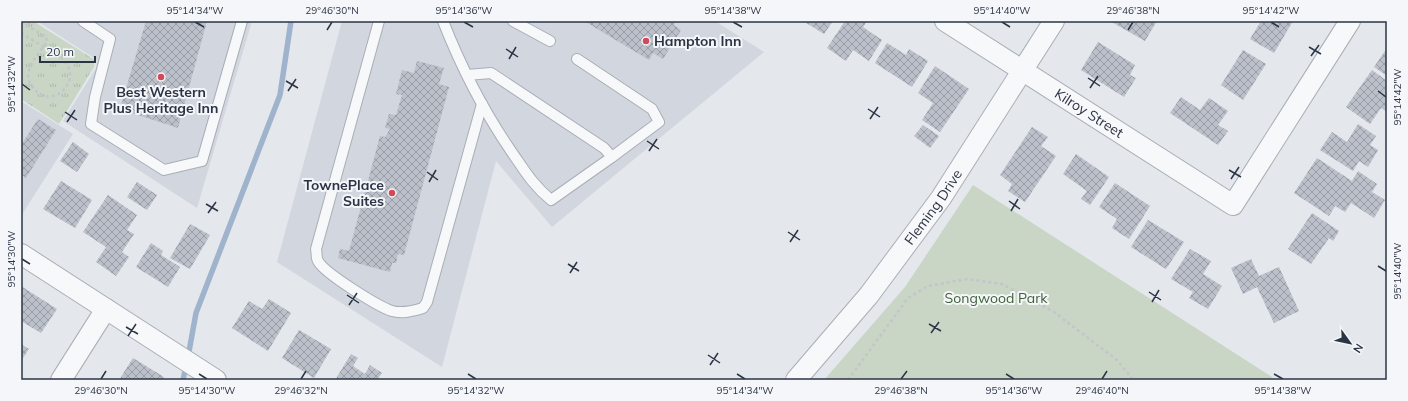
<svg xmlns="http://www.w3.org/2000/svg" width="1408" height="401" viewBox="0 0 1408 401" font-family="Mulish,sans-serif">
  <style>
    .built { fill: #d2d6de }
    .grass { fill: url(#grass-tufts) }
    .green { fill: #c9d6c5 }
    .lines { fill: none; stroke-linecap: round; stroke-linejoin: round }
    .stream { stroke: #9fb4cc; stroke-width: 5.5 }
    .building { fill: url(#building-cross-hatch) }
    .lane-casing { stroke: #a9aeb7; stroke-width: 12 }
    .street-casing { stroke: #a9aeb7; stroke-width: 22 }
    .path { stroke: #c2c5cb; stroke-width: 2.5; stroke-dasharray: 3 3; stroke-linecap: butt }
    .lane { stroke: #f7f8fa; stroke-width: 10 }
    .street { stroke: #f7f8fa; stroke-width: 20 }
    .path-bridge { stroke: #c2c5cb; stroke-width: 2.5; stroke-dasharray: 3 3; stroke-linecap: butt }
    .ticks { fill: none; stroke: #2b3445; stroke-width: 1.5 }
    .poi-dot { fill: #d1495b; stroke: #f4f6f9; stroke-width: 1.5 }
    .labels { text-anchor: middle; dominant-baseline: central; stroke-width: 4; stroke-linejoin: round; paint-order: stroke }
    .poi-label { font-size: 14px; font-weight: bold; fill: #2b3445; stroke: #f4f6f9; text-anchor: start }
    .street-label { font-size: 14px; fill: #2b3445; stroke: #f4f6f9 }
    .park-label { font-size: 14px; fill: #3f6138; stroke: #f4f6f9 }
    .neatline { fill: none; stroke: #2b3445; stroke-width: 1.5 }
    .ticks-label { font-size: 10px; text-anchor: middle; fill: #2b3445 }
  </style>
  <defs>
    <pattern id="grass-tufts" width="24" height="20" patternUnits="userSpaceOnUse"><rect width="24" height="20" fill="#c9d6c5"/><path d="M3 7l-1-3M5 7V3M7 7l1-3M15 17l-1-3M17 17v-4M19 17l1-3" fill="none" stroke="#adb8ab"/></pattern>
    <pattern id="building-cross-hatch" width="8" height="8" patternUnits="userSpaceOnUse"><rect width="8" height="8" fill="#bbc0ca"/><path d="M0 0l8 8M0 8l8-8" fill="none" stroke="#989da6"/></pattern>
  </defs>
  <rect width="100%" height="100%" fill="#e4e7ec"/>
  <g class="built">
    <path d="M37 21H252L197 208 63 121 96 68 97 60Z"/>
    <path d="M342 21H715L764 52 552 227 496 161 442 367 277 262Z"/>
    <path d="M21 101 73 134 21 216Z"/>
  </g>
  <path class="grass" d="M21 21H33L95 60 94 67 59 124 21 99Z"/>
  <path class="green" d="M973 185 1272 377 1271 380H824L905 287Z"/>
  <g class="lines">
    <g class="stream">
      <path d="M188 357 196 313 280 95 291 21"/>
      <path d="M183 380 186 366"/>
    </g>
  </g>
  <g class="building">
    <path d="M146 21H207L178 128 120 109Z"/>
    <path d="M584 21H676L674 25 681 30 663 59 653 53 649 60Z"/>
    <path d="M803 21H833L824 34Z"/>
    <path d="M845 21H867L863 27 882 40 869 61 853 50 846 61 827 48Z"/>
    <path d="M1110 21H1157L1145 41Z"/>
    <path d="M1261 21H1293L1274 53 1250 39Z"/>
    <path d="M1098 42 1135 65 1130 75 1136 78 1124 97 1081 70Z"/>
    <path d="M887 43 906 55 909 49 928 61 912 87 875 63Z"/>
    <path d="M1387 48V76L1374 67Z"/>
    <path d="M1243 50 1266 64 1243 100 1221 85Z"/>
    <path d="M417 61 444 68 439 84 449 87 404 255 398 254 396 263H392L390 272 338 258 340 249 349 251 380 136 385 137 390 129 385 128 389 114 396 115 402 95 396 94 402 70 414 73Z"/>
    <path d="M935 66 969 89 940 132 922 120 933 103 918 93Z"/>
    <path d="M1372 70 1387 81V112L1381 108 1370 124 1346 107Z"/>
    <path d="M1181 97 1200 110 1209 98 1228 111 1218 125 1228 131 1218 145 1170 113Z"/>
    <path d="M38 119 56 130 26 178 21 174 22 157 21 145Z"/>
    <path d="M1358 124 1376 136 1370 145 1378 150 1368 167 1359 161 1353 171 1320 150 1332 132 1347 142Z"/>
    <path d="M923 125 939 136 930 148 914 136Z"/>
    <path d="M1032 127 1048 137 1041 146 1056 156 1025 202 1008 191 1012 184 1000 175Z"/>
    <path d="M73 142 89 154 77 172 60 161Z"/>
    <path d="M1076 154 1109 177 1090 205 1081 199 1087 191 1063 174Z"/>
    <path d="M1317 158 1352 181 1358 171 1377 184 1372 192 1385 200 1374 218 1351 203 1345 212 1335 206 1329 216 1294 193Z"/>
    <path d="M61 181 92 200 75 228 43 209Z"/>
    <path d="M137 182 157 195 147 210 127 197Z"/>
    <path d="M1115 183 1150 206 1129 239 1112 228 1117 219 1099 207Z"/>
    <path d="M108 195 137 215 127 230 134 234 122 252 129 257 116 276 96 262 106 247 83 232Z"/>
    <path d="M1312 213 1339 231 1333 241 1329 238 1311 264 1288 249Z"/>
    <path d="M1148 220 1184 242 1166 269 1131 247Z"/>
    <path d="M190 224 210 235 190 269 170 258Z"/>
    <path d="M151 243 163 251 161 255 180 267 168 287 136 267Z"/>
    <path d="M1190 249 1211 261 1203 274 1222 286 1208 309 1189 298 1193 292 1171 279Z"/>
    <path d="M1251 259 1259 276 1279 267 1299 311 1274 323 1257 287 1243 294 1231 268Z"/>
    <path d="M21 286 57 309 41 333 21 321Z"/>
    <path d="M269 299 291 313 268 351 232 328 249 301 262 309Z"/>
    <path d="M299 330 331 349 314 378 282 358Z"/>
    <path d="M21 344 29 349 21 361Z"/>
    <path d="M351 354 358 358 353 366 365 374 370 365 382 373 377 380H335Z"/>
    <path d="M133 358 164 377 163 380H119Z"/>
  </g>
  <g class="lines">
    <g class="lane-casing">
      <g id="lane">
        <path d="M83 21 110 39 95 97 91 124 164 170 202 161 242 21"/>
        <path d="M379 21 316 249C317 253 316 258 318 261 324 273 379 307 392 311 402 314 413 311 423 308L427 302 482 104"/>
        <path d="M443 21C461 67 483 110 511 151 525 171 532 184 551 200L612 157 604 148 491 73 467 75"/>
        <path d="M513 21 550 41"/>
        <path d="M577 59 652 109 659 122 612 157"/>
      </g>
    </g>
    <g class="street-casing">
      <g id="street">
        <path id="s1" d="M945 21 1233 205 1350 21"/>
        <path d="M21 254 216 380"/>
        <path d="M61 380 106 309"/>
        <path id="s2" d="M796 380 869 295 941 198 1054 21"/>
      </g>
    </g>
    <g class="path">
      <path d="M21 22 46 37 47 42C41 50 33 59 30 68 27 74 28 81 32 86 50 114 88 79 60 57"/>
      <path d="M848 380 908 298 928 286 967 279 1002 284 1054 312 1117 360 1133 380"/>
    </g>
    <use href="#lane" class="lane"/>
    <use href="#street" class="street"/>
    <path class="path-bridge" d="M21 33 60 57"/>
  </g>
  <path class="ticks" d="M195 22 204 27M464 22 473 27M733 22 742 27M1002 22 1010 27M1271 22 1279 27M327 30 332 22M1128 30 1133 22M1309 47 1321 54M506 49 518 57M1311 56 1319 45M509 59 516 47M1088 78 1100 86M286 81 298 88M22 84 30 90M1090 88 1098 76M288 91 296 79M1378 91 1386 97M868 109 880 117M65 112 77 120M870 119 878 107M67 122 75 110M647 141 659 149M649 151 657 139M1229 170 1241 177M427 172 438 180M1231 179 1239 167M429 182 436 170M1009 201 1020 209M206 204 218 211M1011 211 1018 199M208 213 216 202M788 232 800 240M790 242 798 230M22 259 30 264M568 264 579 271M1378 266 1386 271M570 273 577 262M1149 292 1161 300M347 295 359 303M1152 302 1159 290M349 305 357 293M929 324 941 331M126 327 138 334M931 333 939 322M128 336 136 324M708 355 720 363M710 365 718 353M199 374 207 379M468 374 476 379M737 374 745 379M1006 374 1014 379M1274 374 1283 379M101 379 106 371M301 379 306 371M901 379 907 371M1102 379 1107 371"/>
  <g class="poi-dot">
    <circle cx="646" cy="41" r="4"/>
    <circle cx="161" cy="77" r="4"/>
    <circle cx="392" cy="193" r="4"/>
  </g>
  <g class="labels">
    <g class="poi-label">
      <text x="654" y="41">Hampton Inn</text>
      <text x="161" y="92" text-anchor="middle">Best Western<tspan x="161" dy="16">Plus Heritage Inn</tspan></text>
      <text x="384" y="185" text-anchor="end">TownePlace<tspan x="384" dy="16">Suites</tspan></text>
    </g>
    <g class="street-label">
      <text stroke="none"><textPath href="#s1" startOffset="171">Kilroy Street</textPath></text>
      <text stroke="none"><textPath href="#s2" startOffset="221">Fleming Drive</textPath></text>
    </g>
    <g class="park-label">
      <text x="996" y="298">Songwood Park</text>
    </g>
  </g>
  <rect width="1408" height="401" fill="none" stroke="#f4f6f9" stroke-width="44"/>
  <g transform="translate(1350 343) rotate(123)" stroke="#f4f6f9" stroke-width="3" paint-order="stroke">
  <path d="M0-3L7 15L0 10L-7 15Z" fill="#2b3445"/>
  <text y="-6" font-size="11" font-weight="bold" text-anchor="middle" fill="#2b3445">N</text>
  </g>
  <path d="M40 56v6h55v-6" fill="none" stroke="#2b3445" stroke-width="2"/>
  <text x="46" y="56" font-size="12" fill="#2b3445" stroke="#f4f6f9" stroke-width="3" paint-order="stroke">20 m</text>
  <rect x="22" y="22" width="1364" height="357" class="neatline"/>
  <g class="ticks-label">
    <text x="195" y="14">95°14'34"W</text>
    <text x="332" y="14">29°46'30"N</text>
    <text x="464" y="14">95°14'36"W</text>
    <text x="733" y="14">95°14'38"W</text>
    <text x="1002" y="14">95°14'40"W</text>
    <text x="1133" y="14">29°46'38"N</text>
    <text x="1271" y="14">95°14'42"W</text>
    <text transform="translate(11 84) rotate(-90)" y="4">95°14'32"W</text>
    <text transform="translate(1397 97) rotate(-90)" y="4">95°14'42"W</text>
    <text transform="translate(11 259) rotate(-90)" y="4">95°14'30"W</text>
    <text transform="translate(1397 271) rotate(-90)" y="4">95°14'40"W</text>
    <text x="101" y="394">29°46'30"N</text>
    <text x="207" y="394">95°14'30"W</text>
    <text x="301" y="394">29°46'32"N</text>
    <text x="476" y="394">95°14'32"W</text>
    <text x="745" y="394">95°14'34"W</text>
    <text x="901" y="394">29°46'38"N</text>
    <text x="1014" y="394">95°14'36"W</text>
    <text x="1102" y="394">29°46'40"N</text>
    <text x="1283" y="394">95°14'38"W</text>
  </g>
</svg>
